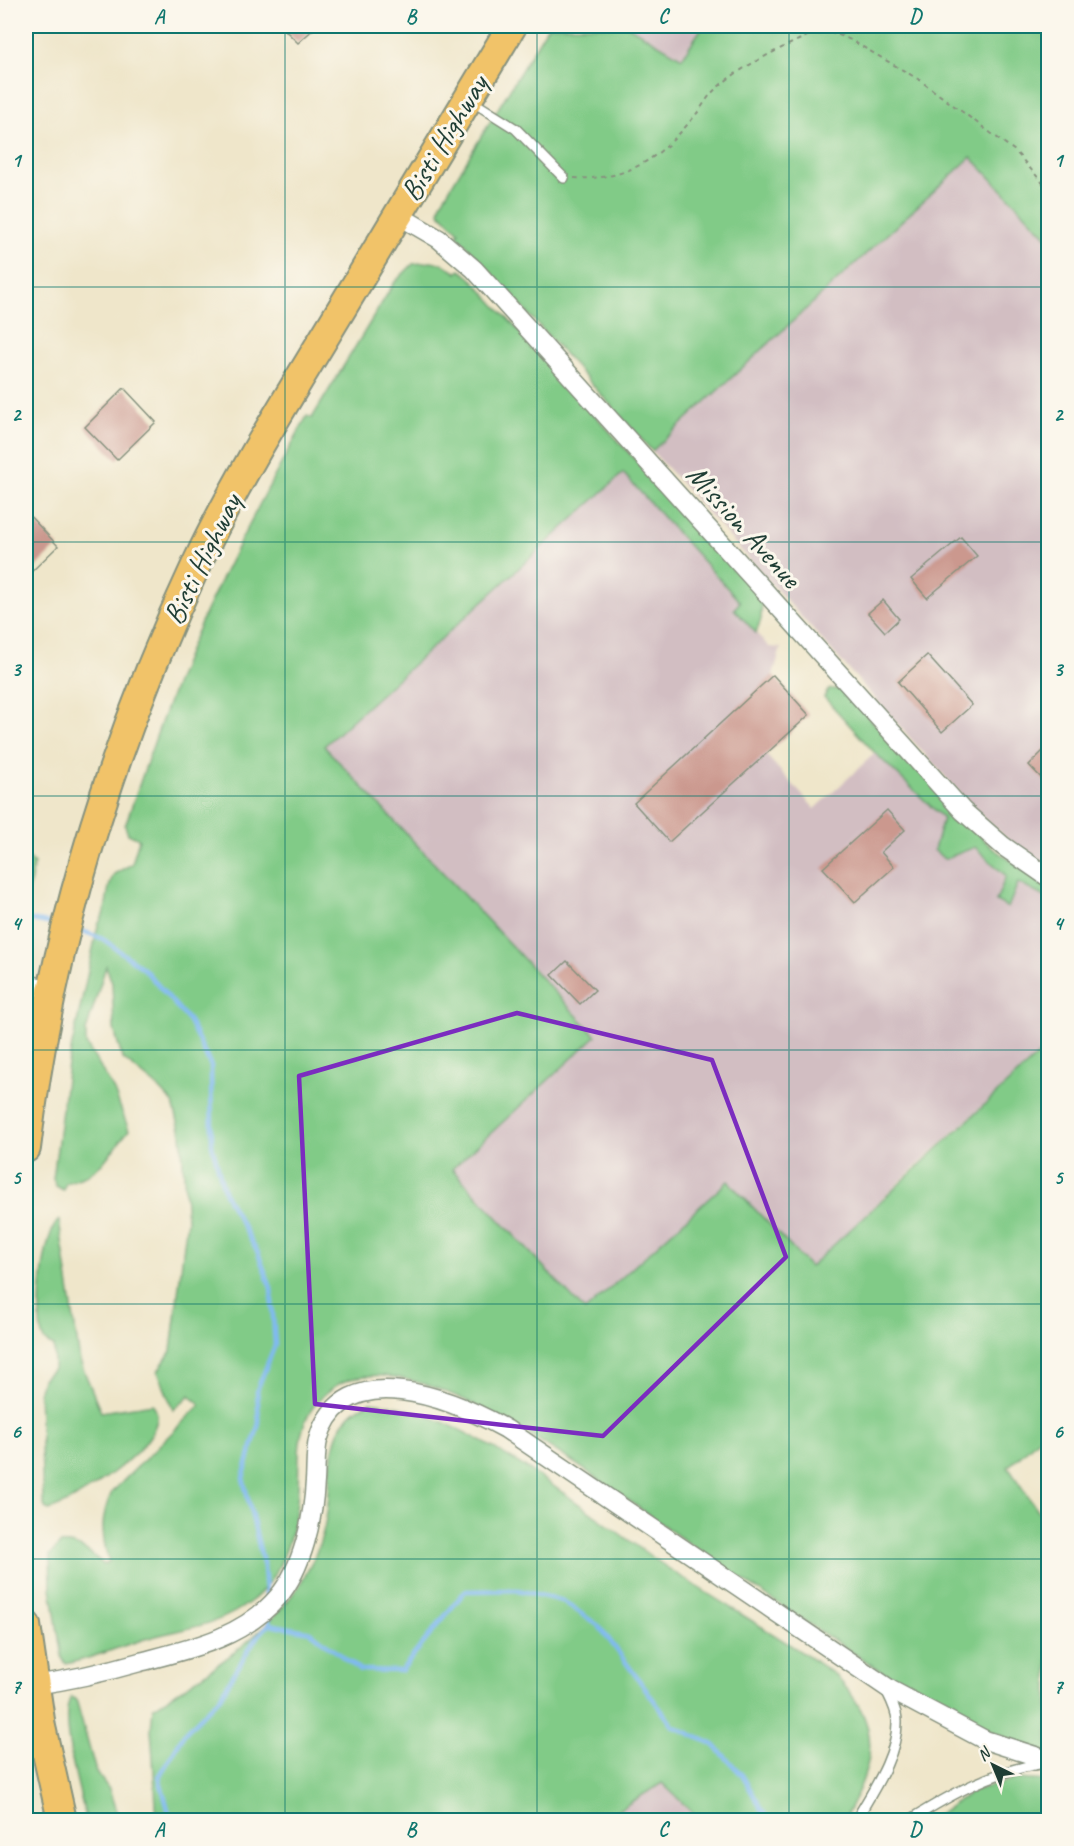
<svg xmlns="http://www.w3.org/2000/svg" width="1074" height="1846" viewBox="0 0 1074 1846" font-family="Caveat,sans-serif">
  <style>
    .industrial { fill: #d2bec2 }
    .green { fill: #81cb87; stroke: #50845e; stroke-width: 1.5 }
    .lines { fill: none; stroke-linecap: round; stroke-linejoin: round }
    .stream { stroke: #80b9f1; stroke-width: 4.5 }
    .building { fill: #cb988e }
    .service-casing { stroke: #87927f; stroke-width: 12 }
    .minor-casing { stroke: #87927f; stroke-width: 21 }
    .primary-casing { stroke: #87927f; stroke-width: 32 }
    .path { stroke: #87927f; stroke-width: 2; stroke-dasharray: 4.5 4.5; stroke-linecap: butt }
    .service { stroke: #fff; stroke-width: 9 }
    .minor { stroke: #fff; stroke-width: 18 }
    .primary { stroke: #f1c369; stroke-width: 28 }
    .marked { fill: none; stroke: #7b2cbf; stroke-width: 4.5; stroke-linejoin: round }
    .grid { fill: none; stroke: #0f766e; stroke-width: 1.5; stroke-opacity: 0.55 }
    .labels { text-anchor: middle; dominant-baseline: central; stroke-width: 6; stroke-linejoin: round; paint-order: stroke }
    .street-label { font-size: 30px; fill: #1f3d34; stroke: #fbf7ec }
    .neatline { fill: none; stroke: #0f766e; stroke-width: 2 }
    .grid-label { font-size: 20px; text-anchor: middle; font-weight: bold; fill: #0f766e }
  </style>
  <rect width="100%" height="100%" fill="#fbf7ec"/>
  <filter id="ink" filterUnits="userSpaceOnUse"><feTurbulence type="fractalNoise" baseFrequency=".0167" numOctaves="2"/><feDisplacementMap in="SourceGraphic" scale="12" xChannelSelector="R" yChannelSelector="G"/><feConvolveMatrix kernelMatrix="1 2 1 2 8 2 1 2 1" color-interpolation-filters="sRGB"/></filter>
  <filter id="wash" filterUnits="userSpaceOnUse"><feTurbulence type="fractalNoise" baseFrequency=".008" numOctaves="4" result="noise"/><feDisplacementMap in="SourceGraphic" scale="24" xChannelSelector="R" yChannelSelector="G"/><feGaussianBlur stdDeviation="1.35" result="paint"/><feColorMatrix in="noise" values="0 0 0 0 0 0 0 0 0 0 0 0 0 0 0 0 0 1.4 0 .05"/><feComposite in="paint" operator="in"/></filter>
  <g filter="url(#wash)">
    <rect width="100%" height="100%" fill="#efe6ca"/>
    <g class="industrial">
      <path d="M628 26H703L683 59Z"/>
      <path d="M971 157 1048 238V867L1010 841 976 811 652 451Z"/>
      <path d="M623 472 740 603 734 609 769 647 781 648 773 675 809 715 766 755 815 809 875 753 943 818 934 850 975 847 1006 877 996 901 1008 908 1018 883 1048 899V1046L911 1171 810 1267 728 1181 585 1311 452 1169 596 1035 324 746Z"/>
      <path d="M662 1782 694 1815V1820H602Z"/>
    </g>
    <g class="green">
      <path d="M548 26H628L682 58 703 26H1048V238L971 157 652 451 457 235 459 232 439 212 441 203Z"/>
      <path d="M431 262 443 264 457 273 460 270 470 277 762 600 761 619 756 633 734 609 740 602 623 473 324 746 596 1036 452 1169 585 1311 728 1181 810 1267 1048 1046V1430L1008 1467 1048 1526V1755C996 1735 943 1710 895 1680 830 1638 765 1595 700 1551 630 1505 417 1329 334 1387 289 1419 302 1456 297 1502 293 1537 280 1580 250 1602 220 1625 191 1627 156 1636 125 1644 97 1657 66 1664L62 1658 51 1588 50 1555 60 1544C79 1542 91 1553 104 1565L109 1562C101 1535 100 1517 112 1492L200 1405 190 1395 173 1410 158 1371 171 1351 187 1220 181 1133 173 1103 160 1089 122 1058 114 1029 112 983 106 966 86 1031V1044L113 1088 129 1130 102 1164 88 1175 66 1183 63 1190 56 1186 53 1179 68 1064 98 925C110 907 104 892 114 874L132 864 139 839 128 834 125 826C150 754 174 681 206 611 237 545 272 480 307 416L312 418 394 283 413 264Z"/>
      <path d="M829 689H842L991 847 1048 886V899L1018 883 1008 908 996 901 1006 876 975 847 944 859 934 850 943 818 875 753 824 697Z"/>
      <path d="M26 856 34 864 26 903Z"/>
      <path d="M59 1220 80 1361 101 1412 153 1404C157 1413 159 1417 155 1426 146 1454 77 1502 49 1510L45 1508 43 1501 39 1390 42 1380 54 1368V1346C50 1344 45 1343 43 1338 35 1320 43 1231 59 1220Z"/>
      <path d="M370 1402C466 1410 584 1510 662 1564 718 1602 779 1635 834 1674 884 1726 876 1761 844 1820H694V1814L662 1783 602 1820H157L151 1729 153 1708C214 1668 288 1624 316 1553 321 1541 325 1526 327 1513 333 1472 323 1421 370 1402Z"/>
      <path d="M71 1697 76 1699 96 1772 109 1789 116 1811 122 1820H86C81 1794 57 1718 71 1697Z"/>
      <path d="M1017 1779 1048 1781V1820H929L973 1791Z"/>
    </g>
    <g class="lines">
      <g class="stream">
        <path d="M26 919 58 925"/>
        <path d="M75 928 103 939 144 969 189 1021 211 1066 212 1145 225 1194 258 1253 271 1288 275 1345 257 1390 259 1423 243 1478 264 1567 267 1602"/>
        <path d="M269 1624 311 1632 360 1670 401 1671 465 1591 518 1590 563 1601 599 1626 673 1726 714 1745 742 1775 768 1820"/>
        <path d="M171 1820 159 1777 184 1734 220 1697 254 1641 269 1624 268 1613"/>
      </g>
    </g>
    <g id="blocks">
      <g class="building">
        <path d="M281 26H317L298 43Z"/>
        <path d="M124 388 156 422 117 460 85 427Z"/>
        <path d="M26 512 58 546 26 577Z"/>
        <path d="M961 537 977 556 927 598 911 579Z"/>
        <path d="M883 600 899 619 885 632 868 613Z"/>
        <path d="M927 655 972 705 942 732 898 682Z"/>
        <path d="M773 675 809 715 669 842 634 803Z"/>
        <path d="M1048 746V785L1029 765Z"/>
        <path d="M887 810 905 830 881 852 894 867 855 902 823 868Z"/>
        <path d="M567 961 595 990 580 1004 552 975Z"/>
      </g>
    </g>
  </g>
  <g filter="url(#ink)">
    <use href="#blocks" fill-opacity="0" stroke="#87927f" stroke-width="1.5"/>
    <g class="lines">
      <g class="service-casing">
        <g id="service">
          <path d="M470 100 516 129 564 178"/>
          <path d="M856 1820C872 1792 898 1755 897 1721 897 1711 891 1700 886 1690"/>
          <path d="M910 1820C953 1793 993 1771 1044 1763"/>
        </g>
      </g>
      <g class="minor-casing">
        <g id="minor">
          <path d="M398 215 439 239 474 269 963 811 1003 846 1048 877"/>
          <path d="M26 984 52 990"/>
          <path d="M34 1685C70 1680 105 1672 140 1662 190 1649 243 1638 278 1597 303 1567 313 1520 315 1481 316 1468 315 1453 318 1440 342 1353 454 1400 506 1429L891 1690 985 1740 1048 1760"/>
        </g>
      </g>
      <g class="primary-casing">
        <g id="primary">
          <path d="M26 1148C50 945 111 746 198 561 237 479 286 401 333 323 392 224 452 125 512 26"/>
          <path d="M26 1625 41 1727 62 1820"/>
        </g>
      </g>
      <path class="path" d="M574 178C632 181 663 155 698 112 704 104 709 94 718 87 746 63 784 47 818 31H829L851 40 918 79 1015 151 1048 189"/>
      <use href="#service" class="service"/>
      <use href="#minor" class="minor"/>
      <use href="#primary" class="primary"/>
    </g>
  </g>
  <path class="marked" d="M517 1013 712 1060 786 1257 603 1436 315 1404 299 1076Z"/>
  <path class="grid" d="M285 26V1820M537 26V1820M789 26V1820M26 287H1048M26 542H1048M26 796H1048M26 1050H1048M26 1304H1048M26 1559H1048"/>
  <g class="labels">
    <g class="street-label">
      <text transform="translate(444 138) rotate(-59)">Bisti Highway</text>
      <text transform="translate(744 526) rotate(48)">Mission Avenue</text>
      <text transform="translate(202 559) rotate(-64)">Bisti Highway</text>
    </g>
  </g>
  <rect width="1074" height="1846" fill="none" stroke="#fbf7ec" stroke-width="66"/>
  <g transform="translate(993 1765) rotate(317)" stroke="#fbf7ec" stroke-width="4.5" paint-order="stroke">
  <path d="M0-4.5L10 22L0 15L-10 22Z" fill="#1f3d34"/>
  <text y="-9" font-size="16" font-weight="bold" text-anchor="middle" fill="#1f3d34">N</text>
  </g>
  <rect x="33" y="33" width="1008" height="1780" class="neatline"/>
  <g class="grid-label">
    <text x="159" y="23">A</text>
    <text x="411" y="23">B</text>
    <text x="663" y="23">C</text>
    <text x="915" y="23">D</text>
    <text x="16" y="167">1</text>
    <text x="1058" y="167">1</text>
    <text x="16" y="421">2</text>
    <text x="1058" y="421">2</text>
    <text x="16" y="676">3</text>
    <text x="1058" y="676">3</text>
    <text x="16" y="930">4</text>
    <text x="1058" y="930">4</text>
    <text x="16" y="1184">5</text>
    <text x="1058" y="1184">5</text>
    <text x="16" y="1438">6</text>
    <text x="1058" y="1438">6</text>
    <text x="16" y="1693">7</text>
    <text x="1058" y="1693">7</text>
    <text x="159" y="1836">A</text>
    <text x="411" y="1836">B</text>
    <text x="663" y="1836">C</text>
    <text x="915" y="1836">D</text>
  </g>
</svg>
